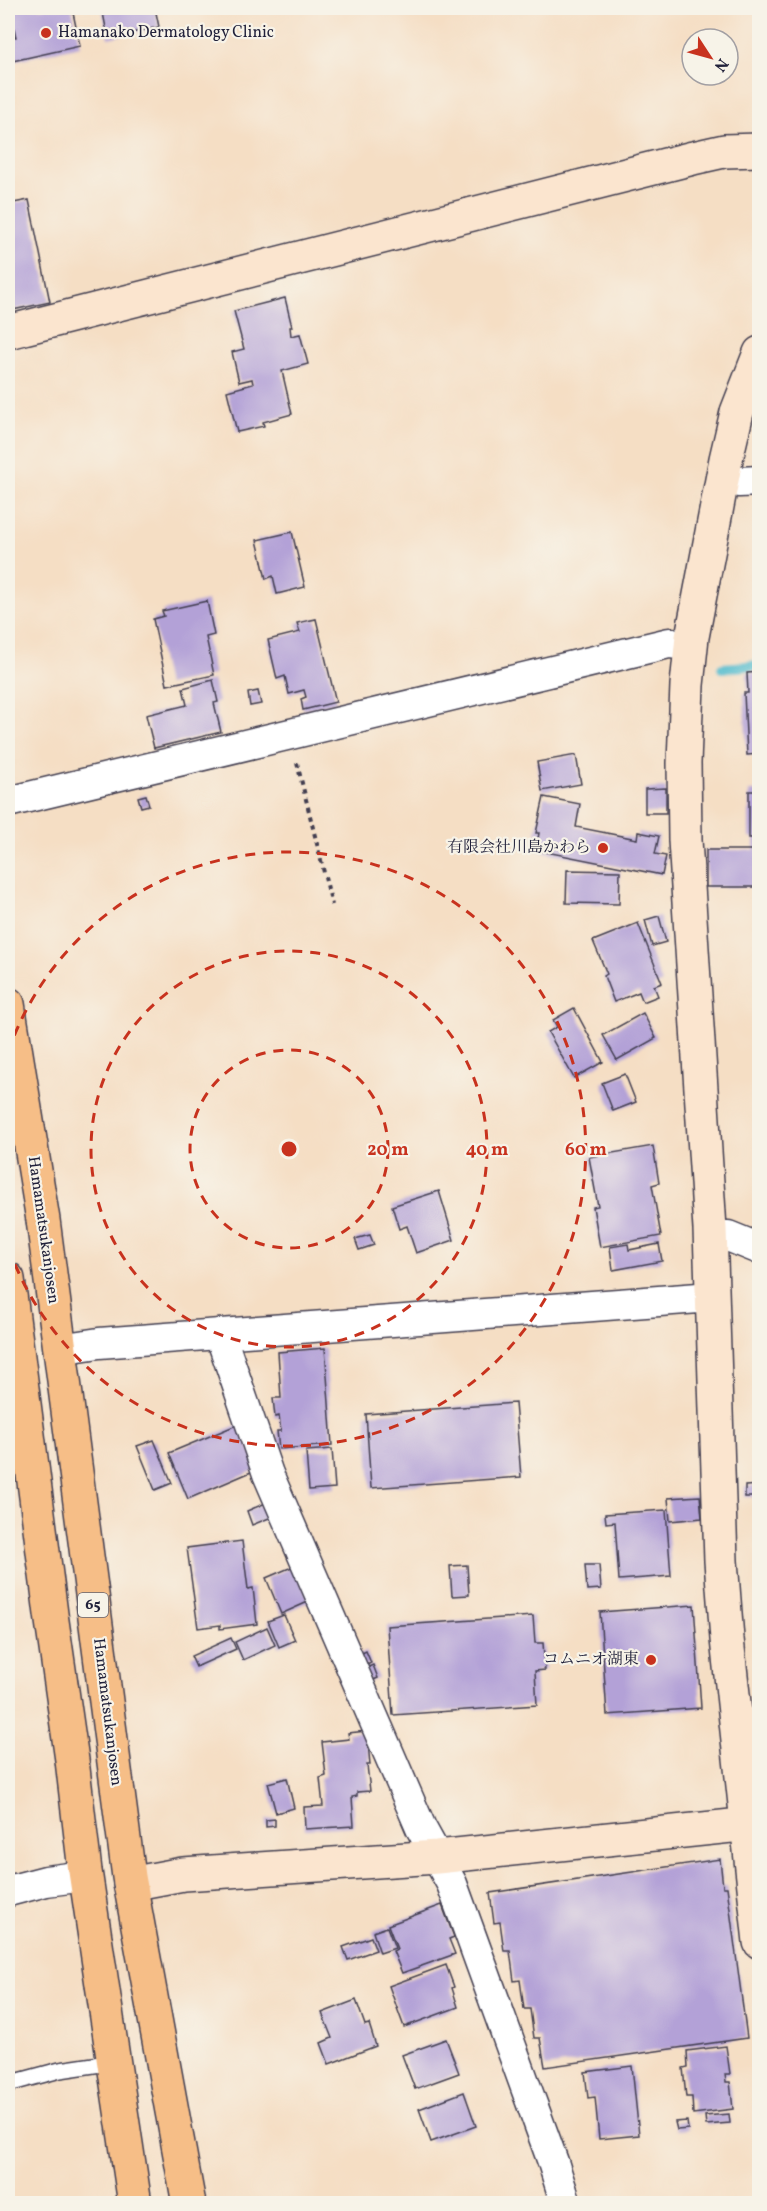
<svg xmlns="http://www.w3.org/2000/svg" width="767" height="2211" viewBox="0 0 767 2211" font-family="Vollkorn,'Noto Serif JP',serif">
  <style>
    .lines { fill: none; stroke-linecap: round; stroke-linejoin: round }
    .stream { stroke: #52bcce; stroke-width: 10 }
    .building { fill: #b3a1d7 }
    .lane-casing { stroke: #423e50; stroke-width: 18 }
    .street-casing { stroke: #423e50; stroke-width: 33 }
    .secondary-casing { stroke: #423e50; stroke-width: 36 }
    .primary-casing { stroke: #423e50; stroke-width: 36 }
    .path { stroke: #423e50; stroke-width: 4; stroke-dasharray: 4.5 4.5; stroke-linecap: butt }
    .lane { stroke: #fff; stroke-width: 15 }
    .street { stroke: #fff; stroke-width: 30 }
    .secondary { stroke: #fbe5cf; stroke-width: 33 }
    .primary { stroke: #f6be87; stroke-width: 33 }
    .ring { fill: none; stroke: #c8321e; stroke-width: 3; stroke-dasharray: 10 8 }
    .poi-dot { fill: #c8321e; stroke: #f7f3e8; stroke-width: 2 }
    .labels { text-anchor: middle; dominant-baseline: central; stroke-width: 4.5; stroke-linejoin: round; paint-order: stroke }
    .shield { fill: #f7f3e8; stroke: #62616f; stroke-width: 1.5 }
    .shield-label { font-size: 15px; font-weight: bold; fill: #22223b }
    .poi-label { font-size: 16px; fill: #22223b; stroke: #f7f3e8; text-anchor: end }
    .street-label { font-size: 16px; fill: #22223b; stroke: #f7f3e8 }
    .centre { fill: #c8321e; stroke: #f7f3e8; stroke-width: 3 }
    .ring-label { font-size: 18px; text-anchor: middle; font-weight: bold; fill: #c8321e; stroke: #f7f3e8; stroke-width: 4.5; stroke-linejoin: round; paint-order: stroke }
  </style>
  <rect width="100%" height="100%" fill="#f7f3e8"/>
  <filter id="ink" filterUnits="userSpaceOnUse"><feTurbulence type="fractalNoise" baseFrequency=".0167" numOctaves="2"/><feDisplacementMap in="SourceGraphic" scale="12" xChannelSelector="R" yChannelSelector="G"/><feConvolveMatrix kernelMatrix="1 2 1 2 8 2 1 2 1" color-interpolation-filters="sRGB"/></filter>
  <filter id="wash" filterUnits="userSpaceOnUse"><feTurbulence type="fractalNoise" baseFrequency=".008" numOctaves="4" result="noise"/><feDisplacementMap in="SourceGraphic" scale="24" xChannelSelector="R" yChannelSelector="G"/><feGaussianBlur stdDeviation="1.35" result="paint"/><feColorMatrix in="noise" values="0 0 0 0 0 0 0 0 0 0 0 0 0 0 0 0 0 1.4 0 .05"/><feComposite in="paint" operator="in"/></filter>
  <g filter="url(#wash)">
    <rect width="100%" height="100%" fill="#f5dec4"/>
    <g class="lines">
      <path class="stream" d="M722 668 760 665"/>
    </g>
    <g id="blocks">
      <g class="building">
        <path d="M8 8H72L80 46 8 62V39L16 37 14 28 8 29Z"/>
        <path d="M102 8H155L159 27 108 38Z"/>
        <path d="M29 200 50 302 8 311V204Z"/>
        <path d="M285 298 292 327H290L291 336 300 334 308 364 282 371 292 414 263 422 264 426 237 432 227 391 253 384 252 379 239 382 232 352 244 349 234 311Z"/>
        <path d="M292 532 305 587 277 594 273 576 266 579 257 540Z"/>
        <path d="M207 601 214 635 206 637 214 675 167 685 153 619 164 616 162 611Z"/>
        <path d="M316 619 336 702 303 710 301 699 306 697 304 690 289 694 285 676 277 679 268 640 300 632 297 623Z"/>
        <path d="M760 672V754L747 755 744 693H748L747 673Z"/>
        <path d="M213 680 218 702 214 703 221 732 154 748 146 715 187 705 183 688Z"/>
        <path d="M258 691 261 704 250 706 248 693Z"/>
        <path d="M576 755 581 784 542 791 537 762Z"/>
        <path d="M666 788V813H645V789Z"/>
        <path d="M749 791H760V887H706V850H754V838H749Z"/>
        <path d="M146 795 149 805 141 807 138 797Z"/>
        <path d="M544 797 580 804 576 827 637 839 638 832 659 836 655 854 666 856 662 875 536 850 539 833H536Z"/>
        <path d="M567 870 620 871 619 904 566 903Z"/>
        <path d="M659 916 666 942 652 946 645 920Z"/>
        <path d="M638 923 662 983 654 986 658 996 643 1002 639 992 614 1002 604 976 607 974 593 941Z"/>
        <path d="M574 1008 603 1062 574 1078 548 1032 557 1027 553 1020Z"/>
        <path d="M643 1013 656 1038 617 1060 603 1035Z"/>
        <path d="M625 1074 636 1102 613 1111 602 1083Z"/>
        <path d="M653 1146 659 1183 652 1185 661 1236 600 1247 593 1207 598 1206 589 1157Z"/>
        <path d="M439 1191 454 1240 416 1253 407 1226 399 1229 392 1206Z"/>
        <path d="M759 1211H760V1230L754 1229Z"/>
        <path d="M370 1235 374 1245 359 1250 355 1239Z"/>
        <path d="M628 1244 629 1250 659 1244 662 1261 613 1270 610 1247Z"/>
        <path d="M325 1348 332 1445 279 1449 277 1431H281L279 1416 275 1417 273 1398H281L278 1352Z"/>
        <path d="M515 1403 521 1477 371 1488 366 1414Z"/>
        <path d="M239 1424 258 1469 188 1499 169 1453Z"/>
        <path d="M154 1440 172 1483 155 1490 137 1446Z"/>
        <path d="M332 1449 335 1488 309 1490 306 1451Z"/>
        <path d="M760 1485V1497H745V1486Z"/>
        <path d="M700 1496 702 1518 670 1521 668 1498Z"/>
        <path d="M268 1502 274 1516 252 1525 247 1511Z"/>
        <path d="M666 1510 671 1576 619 1580 615 1522 606 1523 605 1514Z"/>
        <path d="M760 1520V1543H757L756 1521Z"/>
        <path d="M242 1541 248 1589 253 1588 257 1624 220 1629V1625L198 1628 187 1548Z"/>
        <path d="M467 1565 469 1595 452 1596 450 1566Z"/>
        <path d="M585 1565H599L601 1589 587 1590Z"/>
        <path d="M294 1566 310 1601 281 1614 266 1578Z"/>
        <path d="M694 1605 701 1708 607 1715 600 1612Z"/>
        <path d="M284 1615 295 1640 279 1647 268 1621Z"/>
        <path d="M533 1616 535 1643H543L545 1670 535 1671 537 1705 393 1715 387 1626Z"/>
        <path d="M267 1627 275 1645 243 1660 235 1642Z"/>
        <path d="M231 1638 236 1649 196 1667 191 1656Z"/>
        <path d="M366 1651 371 1663 363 1667 358 1655Z"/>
        <path d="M373 1665 378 1678 369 1682 364 1669Z"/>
        <path d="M367 1731 370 1765H367L370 1791 357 1792V1796L352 1797 354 1826 305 1829 304 1807 323 1806 320 1778 326 1776 322 1742 349 1739 348 1733Z"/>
        <path d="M287 1778 294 1808 276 1813 268 1783Z"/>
        <path d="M275 1819V1826L266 1827V1820Z"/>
        <path d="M720 1859 723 1887H727L747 2038 545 2067 540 2038H534L530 2009H524L520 1980 514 1981 510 1951H504L500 1922 494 1923 490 1893Z"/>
        <path d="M442 1905 454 1937 449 1939 455 1954 402 1973 393 1951 397 1949 388 1925Z"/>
        <path d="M387 1927 395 1948 380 1953 373 1932Z"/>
        <path d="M371 1937 376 1950 348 1960 343 1947Z"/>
        <path d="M446 1965 454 1987 452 1988 458 2007 404 2027 389 1986Z"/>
        <path d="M356 2000 365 2025 369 2024 376 2046 329 2064 321 2043 332 2038 322 2013Z"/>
        <path d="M446 2039 459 2073 415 2089 402 2055Z"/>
        <path d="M726 2046 730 2074H725L726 2082H730L733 2109 693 2114 692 2097H686L683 2068 688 2067 687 2051Z"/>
        <path d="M632 2066 639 2135 599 2139 595 2097 588 2098 585 2072Z"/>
        <path d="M464 2092 476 2126 431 2142 419 2109Z"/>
        <path d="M729 2114 730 2123 706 2125 705 2116Z"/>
        <path d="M687 2121 688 2129 677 2130 675 2122Z"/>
        <path d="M550 2199V2204H520V2200Z"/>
      </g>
    </g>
  </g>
  <g filter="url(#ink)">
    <use href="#blocks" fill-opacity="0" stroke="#423e50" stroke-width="1.5"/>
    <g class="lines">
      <g class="lane-casing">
        <path id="lane" d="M8 2084 60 2070 114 2062"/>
      </g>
      <g class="street-casing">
        <g id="street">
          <path d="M722 479 739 482 760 481"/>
          <path d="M8 802 669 643 692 645"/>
          <path d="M710 1237 728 1236 760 1249"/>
          <path d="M220 1334 268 1474 421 1828 452 1884 553 2162 566 2204"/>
          <path d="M59 1349 99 1343 712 1297"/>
          <path d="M8 1891 46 1881 85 1876"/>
        </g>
      </g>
      <g class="secondary-casing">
        <g id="secondary">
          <path d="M8 332 693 158 724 151 760 150"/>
          <path d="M760 353 737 412 726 459 692 637 687 685 684 763 685 840 710 1229 721 1561 727 1639 760 1942"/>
          <path d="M130 1884 183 1874 437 1857 760 1823"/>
        </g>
      </g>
      <g class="primary-casing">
        <g id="primary">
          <path d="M8 1004 43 1220 129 1877 189 2204"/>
          <path d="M8 1279 51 1614 72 1760 85 1871 135 2204"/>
        </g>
      </g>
      <path class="path" d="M297 763 332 905"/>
      <use href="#lane" class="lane"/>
      <use href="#street" class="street"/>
      <use href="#secondary" class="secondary"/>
      <use href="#primary" class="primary"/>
    </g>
  </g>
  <g class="ring">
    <circle cx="289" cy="1149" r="99"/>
    <circle cx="289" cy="1149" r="198"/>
    <path d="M8 1052A297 297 0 1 1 8 1246"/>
  </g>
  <g class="poi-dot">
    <circle cx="46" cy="33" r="6"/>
    <circle cx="603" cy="848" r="6"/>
    <circle cx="651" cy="1660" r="6"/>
  </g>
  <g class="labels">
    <rect class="shield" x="78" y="1593" width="30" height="24" rx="4.5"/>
    <g class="shield-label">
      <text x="93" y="1605">65</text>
    </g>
    <g class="poi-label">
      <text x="58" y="33" text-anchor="start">Hamanako Dermatology Clinic</text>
      <text x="591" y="848">有限会社川島かわら</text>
      <text x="639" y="1660">コムニオ湖東</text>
    </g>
    <g class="street-label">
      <text transform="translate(43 1230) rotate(82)">Hamamatsukanjosen</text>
      <text transform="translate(107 1712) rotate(83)">Hamamatsukanjosen</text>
    </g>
  </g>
  <circle cx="289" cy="1149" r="9" class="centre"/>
  <g class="ring-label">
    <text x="388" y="1155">20 m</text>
    <text x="487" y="1155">40 m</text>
    <text x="586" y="1155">60 m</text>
  </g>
  <rect width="767" height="2211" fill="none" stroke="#f7f3e8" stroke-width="30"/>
  <g transform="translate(710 57) rotate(126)"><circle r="28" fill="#f7f3e8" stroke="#a29fa3" stroke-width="1.5"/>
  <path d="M0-4.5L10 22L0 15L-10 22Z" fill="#c8321e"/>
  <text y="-9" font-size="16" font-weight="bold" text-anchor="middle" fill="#22223b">N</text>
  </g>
</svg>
